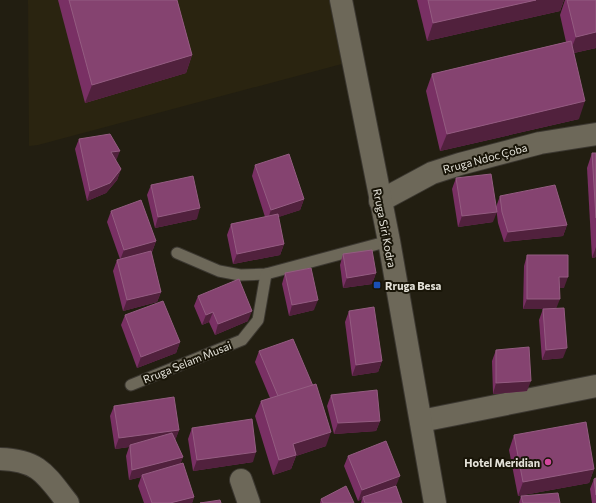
<svg xmlns="http://www.w3.org/2000/svg" width="596" height="503" viewBox="0 0 596 503" font-family="Commissioner,sans-serif">
  <style>
    .built { fill: #2a2410 }
    .lines { fill: none; stroke-linecap: round; stroke-linejoin: round }
    .service-casing { stroke: #3c3831; stroke-width: 13 }
    .minor-casing { stroke: #3c3831; stroke-width: 24 }
    .tertiary-casing { stroke: #3c3831; stroke-width: 24 }
    .service { stroke: #6d6859; stroke-width: 11 }
    .minor { stroke: #6d6859; stroke-width: 22 }
    .tertiary { stroke: #6d6859; stroke-width: 22 }
    .wall { fill: #793064 }
    .shaded-wall { fill: #51213d }
    .building { fill: #854370; stroke: #945c81 }
    .transit-dot { fill: #1a4fb4; stroke: #191508; stroke-width: 1.5 }
    .hotel-dot { fill: #d1479c; stroke: #191508; stroke-width: 1.5 }
    .labels { text-anchor: middle; dominant-baseline: central; stroke-width: 4; stroke-linejoin: round; paint-order: stroke }
    .street-label { font-size: 11px; fill: #e4e2d9; stroke: #191508 }
    .poi-label { font-size: 11px; font-weight: bold; fill: #e4e2d9; stroke: #191508; text-anchor: start }
  </style>
  <rect width="100%" height="100%" fill="#221e11"/>
  <path class="built" d="M28 0H341L353 61 38 145 29 146Z"/>
  <g class="lines">
    <g class="service-casing">
      <g id="service">
        <path d="M177 253 219 271 240 275 266 274 389 241"/>
        <path d="M131 385 242 340 258 320 266 274"/>
      </g>
    </g>
    <g class="minor-casing">
      <g id="minor">
        <path d="M380 201 432 173 460 164 540 143 596 134"/>
        <path d="M421 421 596 386"/>
        <path d="M0 459C39 460 46 475 68 503"/>
        <path d="M241 480 249 503"/>
      </g>
    </g>
    <g class="tertiary-casing">
      <path id="tertiary" d="M341 0 389 241 435 503"/>
    </g>
    <use href="#service" class="service"/>
    <use href="#minor" class="minor"/>
    <use href="#tertiary" class="tertiary"/>
  </g>
  <g class="wall">
    <path d="M58 0H177L192 55 186 73 85 103Z"/>
    <path d="M417 0H564L560 11 427 41Z"/>
    <path d="M565 0H596V48L574 53 579 119 440 151 426 91 432 74 566 42 560 15Z"/>
    <path d="M79 139 116 161 121 169 117 180 106 193 87 201 75 149Z"/>
    <path d="M592 153H596V257L592 258 587 168Z"/>
    <path d="M255 165 304 199 300 210 278 217 284 244 280 255 233 264 227 235 231 224 265 217 252 176Z"/>
    <path d="M456 178 493 222 458 227 452 189Z"/>
    <path d="M151 185 197 219 155 228 147 195Z"/>
    <path d="M500 196 567 225 563 236 504 242 498 223 496 207Z"/>
    <path d="M111 211 156 241 152 252H151L161 292 157 302 123 311 113 271 117 260 120 259 107 222Z"/>
    <path d="M343 254 376 273 372 284 343 288 340 265Z"/>
    <path d="M527 255 564 288H559L556 308 563 358 542 360 539 320 543 309H523L524 266Z"/>
    <path d="M285 273 314 310 289 316 282 284Z"/>
    <path d="M198 296 248 321 215 335 209 322 202 325 194 306Z"/>
    <path d="M349 311 382 361 378 372 352 376 345 322Z"/>
    <path d="M125 315 180 342 176 353 137 368 121 325Z"/>
    <path d="M496 350 527 391 493 394 492 361Z"/>
    <path d="M259 351 326 446 296 456 291 469 273 475 255 416 261 401 270 398 255 362Z"/>
    <path d="M331 395 380 421 376 431 334 434 327 406Z"/>
    <path d="M114 406 179 430 175 440 183 457 180 464 194 497 192 503H144L138 486 141 477 129 480 126 456 129 447 115 449 110 416Z"/>
    <path d="M192 428 253 462 193 471 188 439Z"/>
    <path d="M514 435 594 469 589 483 518 496 509 450Z"/>
    <path d="M348 456 396 486 402 503H361L362 499 358 501 344 466Z"/>
    <path d="M596 478V503H592L590 489 594 479Z"/>
    <path d="M521 496 560 503H519Z"/>
    <path d="M321 499 354 503H320Z"/>
  </g>
  <g class="shaded-wall">
    <path d="M536 0H564L560 11 427 41 433 23Z"/>
    <path d="M596 32V48L569 54 576 37Z"/>
    <path d="M192 55 186 73 85 103 92 85Z"/>
    <path d="M585 101 579 119 440 151 447 134Z"/>
    <path d="M120 151 116 161 111 152Z"/>
    <path d="M121 169 117 180 106 193 87 201 90 191Z"/>
    <path d="M304 199 300 210 267 221 271 210Z"/>
    <path d="M200 208 197 219 155 228 158 217Z"/>
    <path d="M497 212 493 222 458 227 462 216Z"/>
    <path d="M567 225 563 236 504 242 508 232Z"/>
    <path d="M156 241 152 252 120 260 124 250Z"/>
    <path d="M284 244 280 255 233 264 237 254Z"/>
    <path d="M596 247V257L592 258Z"/>
    <path d="M376 273 372 284 343 288 347 278Z"/>
    <path d="M559 277H568L564 288H556Z"/>
    <path d="M161 292 157 302 123 311 127 300Z"/>
    <path d="M527 299H560L556 309H523Z"/>
    <path d="M318 300 314 310 289 316 292 305Z"/>
    <path d="M252 311 248 321 215 335 218 324Z"/>
    <path d="M213 312 209 322 202 325 206 315Z"/>
    <path d="M180 342 176 353 137 368 141 357Z"/>
    <path d="M567 348 563 358 542 360 546 350Z"/>
    <path d="M382 361 378 372 352 376 356 365Z"/>
    <path d="M531 381 527 391 493 394 496 383Z"/>
    <path d="M380 421 376 431 334 434 338 423Z"/>
    <path d="M179 430 175 441 130 445 129 447 115 449 119 438Z"/>
    <path d="M331 432 326 446 296 456 291 469 273 475 279 460 293 444Z"/>
    <path d="M256 452 253 462 193 471 197 460Z"/>
    <path d="M183 457 179 468 142 475 141 477 129 480 132 470Z"/>
    <path d="M594 469 589 483 518 496 523 482Z"/>
    <path d="M400 476 396 486 363 497 362 499 358 501 362 490Z"/>
    <path d="M194 497 192 503H170Z"/>
  </g>
  <g class="building">
    <path d="M69 0H177L192 55 92 85Z"/>
    <path d="M428 0H536L433 23Z"/>
    <path d="M567 0H596V32L576 37Z"/>
    <path d="M571 41 585 101 447 134 432 74Z"/>
    <path d="M110 134 120 151 111 152 121 169 110 183 90 191 79 139Z"/>
    <path d="M592 153H596V218Z"/>
    <path d="M289 154 304 199 271 210 255 165Z"/>
    <path d="M491 174 497 212 462 216 456 178Z"/>
    <path d="M193 176 200 208 158 217 151 185Z"/>
    <path d="M555 185 567 225 508 232 502 212 500 196Z"/>
    <path d="M141 200 156 241 124 250 111 211Z"/>
    <path d="M278 214 284 244 237 254 231 224Z"/>
    <path d="M372 250 376 273 347 278 343 254Z"/>
    <path d="M151 251 161 292 127 300 117 260Z"/>
    <path d="M527 255H568V277H559L560 299H527Z"/>
    <path d="M311 268 318 300 292 305 285 273Z"/>
    <path d="M239 279 252 311 218 324 213 312 206 315 198 296Z"/>
    <path d="M163 301 180 342 141 357 125 315Z"/>
    <path d="M374 307 382 361 356 365 349 311Z"/>
    <path d="M564 308 567 348 546 350 543 309Z"/>
    <path d="M293 339 313 386 278 396 259 351Z"/>
    <path d="M529 347 531 381 496 383V350Z"/>
    <path d="M316 384 331 432 293 444 296 455 279 460 261 401Z"/>
    <path d="M377 390 380 421 338 423 331 395Z"/>
    <path d="M174 397 179 430 119 438 114 406Z"/>
    <path d="M252 419 256 452 197 460 192 428Z"/>
    <path d="M586 422 594 469 523 482 514 435Z"/>
    <path d="M172 433 183 457 132 470 130 445Z"/>
    <path d="M386 441 400 476 362 490 348 456Z"/>
    <path d="M183 463 194 497 170 503H152L142 475Z"/>
    <path d="M596 478V495L594 479Z"/>
    <path d="M346 486 354 503H323L321 499Z"/>
    <path d="M396 486 402 503H365L363 497Z"/>
    <path d="M558 493 560 503H523L521 496Z"/>
    <path d="M220 500 221 503H200Z"/>
  </g>
  <rect class="transit-dot" x="373" y="281" width="8" height="8" rx="2"/>
  <circle class="hotel-dot" cx="548" cy="462" r="4"/>
  <g class="labels">
    <g class="street-label">
      <text transform="translate(485 158) rotate(-15)">Rruga Ndoc Çoba</text>
      <text transform="translate(385 228) rotate(79)">Rruga Siri Kodra</text>
      <text transform="translate(187 362) rotate(-22)">Rruga Selam Musai</text>
    </g>
    <g class="poi-label">
      <text x="385" y="285">Rruga Besa</text>
      <text x="540" y="462" text-anchor="end">Hotel Meridian</text>
    </g>
  </g>
</svg>
